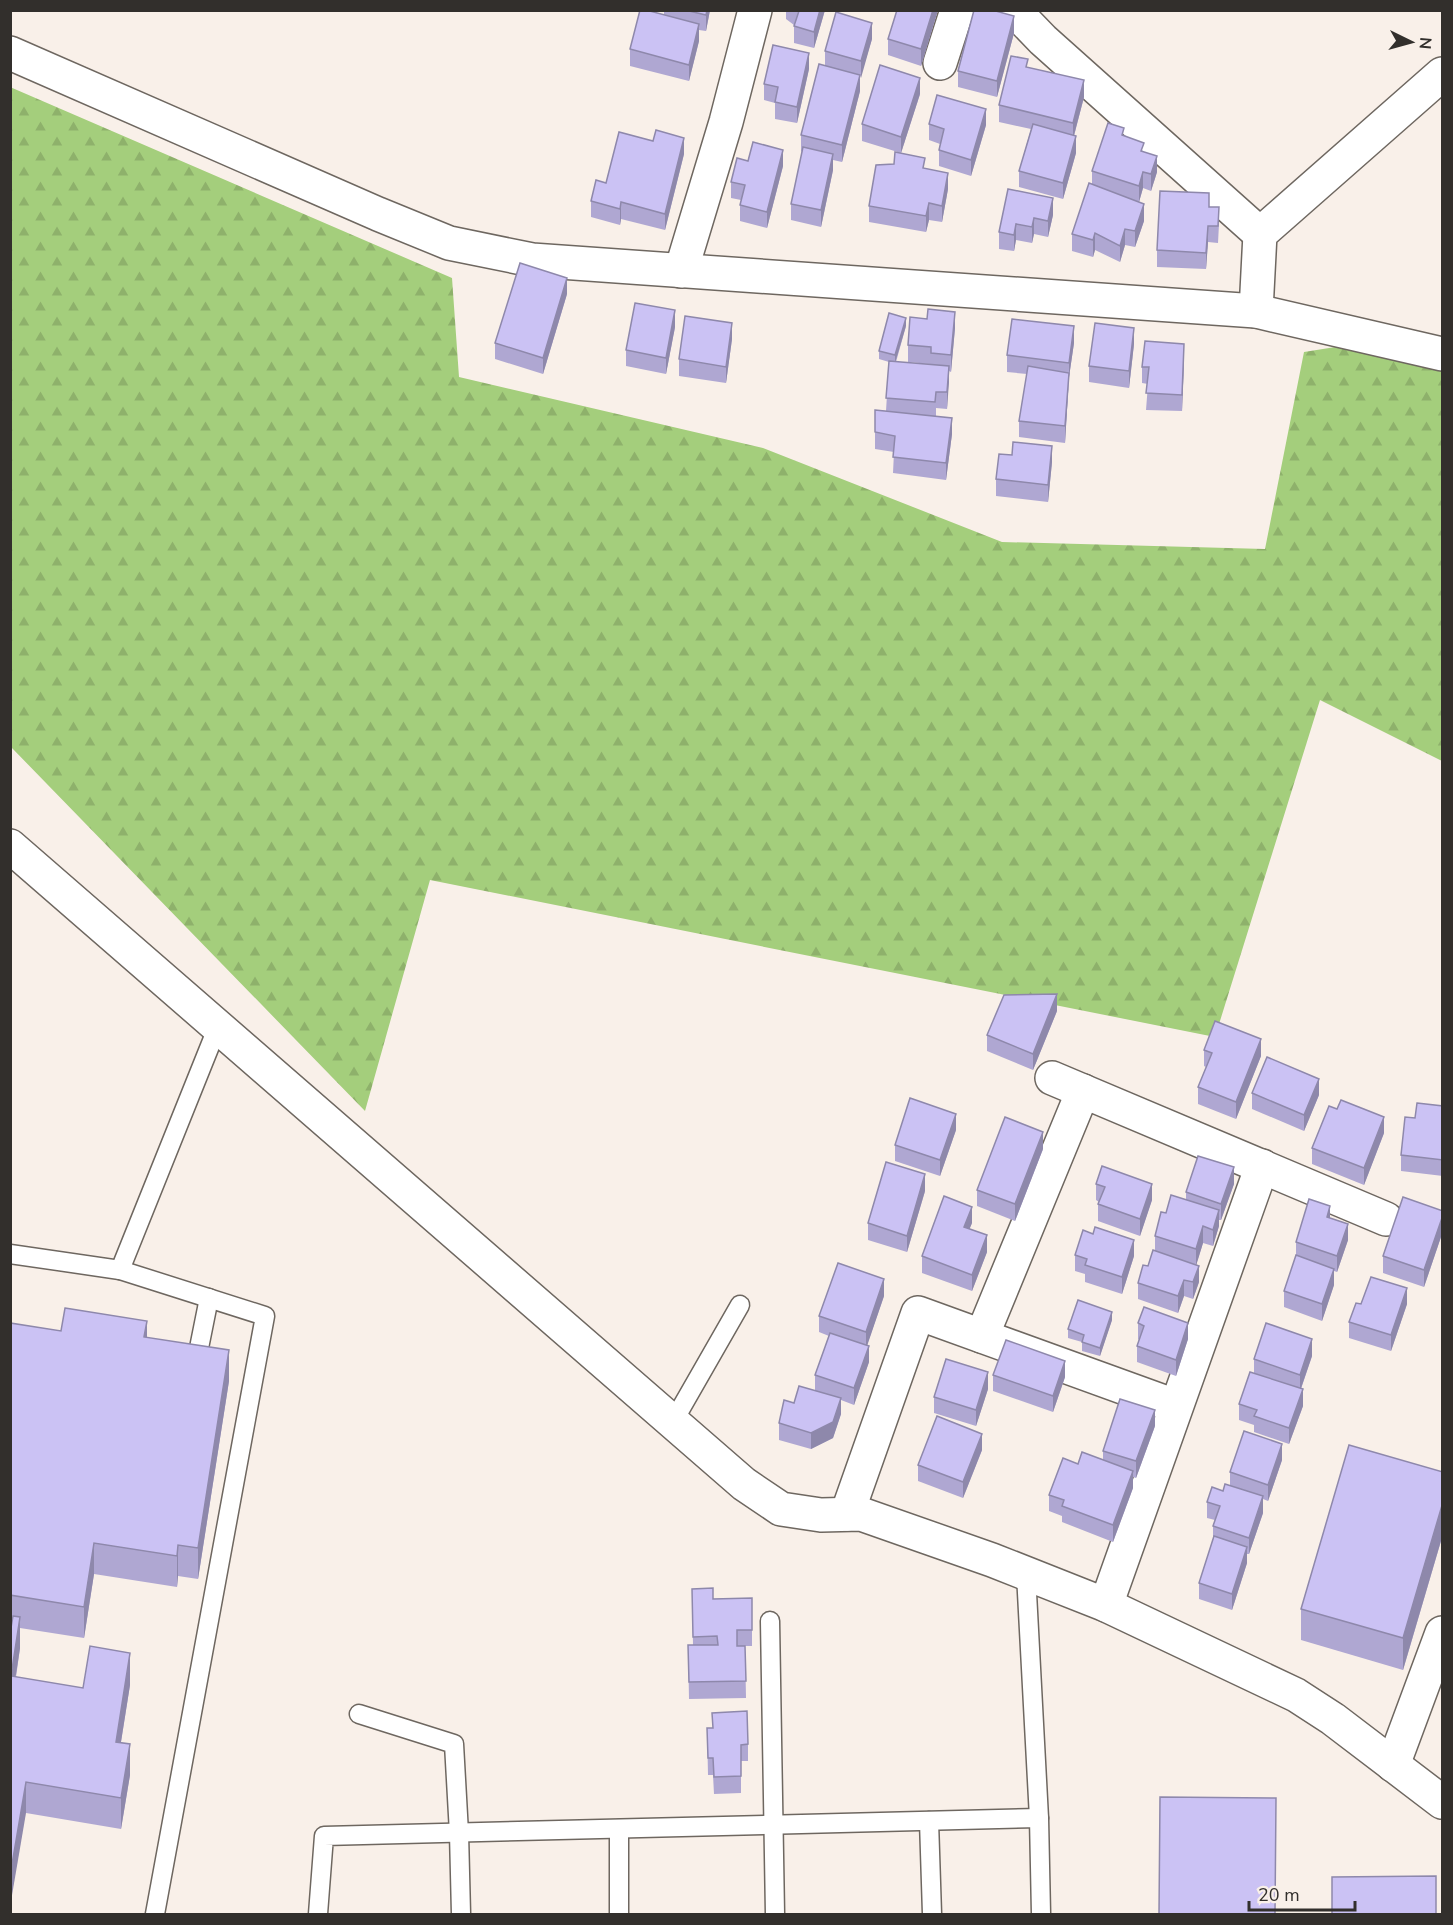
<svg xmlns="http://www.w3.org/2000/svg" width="1453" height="1925" viewBox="0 0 1453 1925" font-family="'Nunito Sans',sans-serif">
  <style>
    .forest { fill: url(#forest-firs) }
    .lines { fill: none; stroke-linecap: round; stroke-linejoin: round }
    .service-casing { stroke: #6e6760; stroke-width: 21 }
    .minor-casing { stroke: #6e6760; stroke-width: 36 }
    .tertiary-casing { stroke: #6e6760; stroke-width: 36 }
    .service { stroke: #fff; stroke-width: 18 }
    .minor { stroke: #fff; stroke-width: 33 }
    .tertiary { stroke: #fff; stroke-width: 33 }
    .wall { fill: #afa7d2 }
    .shaded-wall { fill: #8e88ab }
    .building { fill: #cbc2f4; stroke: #8e88ab; stroke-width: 1.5 }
  </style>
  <defs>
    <pattern id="forest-firs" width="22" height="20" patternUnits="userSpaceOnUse" patternTransform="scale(1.5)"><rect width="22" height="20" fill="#a4ce7c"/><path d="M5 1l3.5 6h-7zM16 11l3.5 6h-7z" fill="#8eb16b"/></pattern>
  </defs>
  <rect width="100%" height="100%" fill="#f9f0e9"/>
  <path class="forest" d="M10 87 452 278 459 377 763 448 1002 542 1265 549 1304 352 1348 345 1442 368V761L1320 700 1215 1037 430 880 365 1111 11 747Z"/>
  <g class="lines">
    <g class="service-casing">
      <g id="service">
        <path d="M10 1254 120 1270"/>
        <path d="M197 1358 209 1298"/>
        <path d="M673 1422 740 1305"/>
        <path d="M1026 1574 1039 1818"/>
        <path d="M770 1621 775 1914"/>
        <path d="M359 1714 454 1744 459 1833 461 1914"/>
        <path d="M929 1821 932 1914"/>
        <path d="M619 1829V1914"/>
        <path d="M155 1914 265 1316 120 1270 218 1026"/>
        <path d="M318 1914 324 1836 1039 1818 1041 1914"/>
      </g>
    </g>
    <g class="minor-casing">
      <g id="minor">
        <path d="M1014 10 1043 40 1260 234"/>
        <path d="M10 53 378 214 449 243 532 260 1256 311 1442 354"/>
        <path d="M940 63 957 10"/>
        <path d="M681 271 726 122 755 10"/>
        <path d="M1256 311 1260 234 1442 74"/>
        <path d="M1052 1078 1386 1219"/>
        <path d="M982 1336 1083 1091"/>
        <path d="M847 1514 918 1313 1175 1406"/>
        <path d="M1106 1605 1262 1166"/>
        <path d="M1393 1765 1442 1633"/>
      </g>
    </g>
    <g class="tertiary-casing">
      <path id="tertiary" d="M10 846 744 1484 781 1509 821 1515 861 1514 992 1560 1106 1605 1296 1695 1333 1719 1442 1802"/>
    </g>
    <use href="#service" class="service"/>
    <use href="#minor" class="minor"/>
    <use href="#tertiary" class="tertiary"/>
  </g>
  <g class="wall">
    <path d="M664 10H710L706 31 699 30V41L689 81 630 66V49L664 15Z"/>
    <path d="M786 10H825L814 48 794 43V25L786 19Z"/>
    <path d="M938 10 921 66 888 55V39Z"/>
    <path d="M1014 33 997 97 958 87V71Z"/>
    <path d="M872 39 860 78V91L842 162 833 160V170L821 227 791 220V204L802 152 801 151V135L825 66V51Z"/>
    <path d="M809 69 797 123 775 119V103L764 100V84Z"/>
    <path d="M920 94 901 153 862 141V124Z"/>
    <path d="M1084 97 1074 136 1076 153 1063 199 1019 187V171L1031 129 999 122V105Z"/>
    <path d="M929 124 986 125 971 176 939 166V150L940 144 929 140Z"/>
    <path d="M1124 136 1144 152 1157 172 1151 191 1143 188 1139 202 1144 221 1135 247 1125 245 1120 262 1095 250 1093 257 1072 251V234L1092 184V171Z"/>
    <path d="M653 141 684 154 665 230 621 219 620 225 591 217V201L606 183Z"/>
    <path d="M748 161 783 166 767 228 740 221V205L741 200 731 198V182Z"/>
    <path d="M925 168 948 189 942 222 929 220 926 232 869 222V206Z"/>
    <path d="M1008 189 1053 215 1048 237 1034 234 1032 243 1016 240 1014 251 999 249V232Z"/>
    <path d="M1209 207 1219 224 1218 243 1208 242 1206 269 1157 267V250Z"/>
    <path d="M567 294 543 374 495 359V343Z"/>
    <path d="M906 326 896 362 931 364 908 362V345L955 328 951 372 949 371 947 409 936 408V416L952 434 946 480 893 473 894 452 875 449V410L886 411 889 362 879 359V351Z"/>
    <path d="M675 327 666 374 626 366V350Z"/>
    <path d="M732 339 726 383 679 376V359Z"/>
    <path d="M1074 343 1069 377 1065 443 1019 437V421L1027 374 1007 372V355Z"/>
    <path d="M1134 344 1129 388 1089 382V366Z"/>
    <path d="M1184 360 1182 411 1146 410 1148 384 1142 383V367Z"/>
    <path d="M1012 455 1052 462 1048 502 996 496V479Z"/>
    <path d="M1057 1011 1033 1070 987 1051V1035Z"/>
    <path d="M1204 1050 1261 1056 1236 1119 1198 1104V1087L1206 1067 1204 1066Z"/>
    <path d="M1252 1093 1319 1095 1304 1131 1252 1109Z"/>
    <path d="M1443 1106V1176L1401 1171V1155L1415 1118Z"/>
    <path d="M956 1130 940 1176 895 1161V1145Z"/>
    <path d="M1384 1133 1364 1185 1312 1164V1148Z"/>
    <path d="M1043 1149 1015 1221 977 1206V1190Z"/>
    <path d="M1096 1184 1152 1200 1140 1236 1098 1221V1204L1099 1202 1096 1200Z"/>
    <path d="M1234 1184 1221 1220H1219V1226L1213 1246 1203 1243 1196 1265 1199 1282 1193 1299 1184 1296 1178 1313 1138 1299V1283L1148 1266 1155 1251V1236L1166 1213 1186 1200V1192Z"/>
    <path d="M925 1191 907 1252 868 1240V1223Z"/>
    <path d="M1443 1211V1231L1424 1287 1383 1273V1256Z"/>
    <path d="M1330 1218 1348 1240 1337 1272 1334 1271V1285L1322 1321 1284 1307V1291L1296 1257V1242Z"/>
    <path d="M972 1223 969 1229 987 1252 972 1291 922 1273V1256Z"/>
    <path d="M1075 1255 1134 1256 1122 1294 1085 1282V1274L1075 1271Z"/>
    <path d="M884 1296 867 1345 869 1362 854 1405 841 1400V1414L833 1438 811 1449 779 1440V1423L794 1403 815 1391V1375L829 1336 819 1332V1316Z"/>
    <path d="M1361 1304H1407L1391 1351 1349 1338V1322Z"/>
    <path d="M1112 1320 1100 1356 1082 1351V1342L1068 1338V1329Z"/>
    <path d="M10 1323 61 1331 147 1338 229 1381 198 1579 178 1576 177 1587 94 1574 84 1638 20 1628V1648L16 1677 83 1688 130 1685 121 1742 130 1775 121 1829 26 1813 12 1627H10Z"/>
    <path d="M1138 1323 1188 1339 1176 1376 1137 1362V1346L1139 1340 1138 1339Z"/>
    <path d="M1312 1356 1301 1389 1303 1406 1289 1444 1254 1432V1425L1239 1420V1404L1254 1373V1359Z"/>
    <path d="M993 1375 1065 1377 1053 1412 993 1391Z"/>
    <path d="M988 1389 976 1426 934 1413V1397Z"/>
    <path d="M1155 1426 1136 1478 1133 1477V1488L1113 1542 1062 1522V1516L1049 1511V1495L1078 1464 1103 1460V1451Z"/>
    <path d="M982 1450 963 1498 918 1481V1465Z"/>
    <path d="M1282 1460 1268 1501 1263 1499V1513L1249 1554H1247V1563L1232 1610 1199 1599V1583L1213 1539V1526L1215 1520 1207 1518V1502L1230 1486V1472Z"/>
    <path d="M1443 1472V1534L1403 1670 1301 1640V1609Z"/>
    <path d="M692 1589 713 1599 752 1598V1646H745L746 1698 689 1699 688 1645H693Z"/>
    <path d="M707 1728 748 1744V1761H741V1793L714 1794 713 1775H708Z"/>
  </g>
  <g class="shaded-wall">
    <path d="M707 10H710L706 31V15Z"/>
    <path d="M820 10H825L814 48V32Z"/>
    <path d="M933 10H938L921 66V49Z"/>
    <path d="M1014 16V33L997 97V81Z"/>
    <path d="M872 23V39L861 78V61Z"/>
    <path d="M699 24V41L689 81V65Z"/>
    <path d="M809 53V69L797 123V107Z"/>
    <path d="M860 75V91L842 162V145Z"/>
    <path d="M920 78V94L901 153V137Z"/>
    <path d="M1084 80V97L1073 139V123Z"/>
    <path d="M986 109V125L971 176V160Z"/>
    <path d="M1076 136V153L1063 199V183Z"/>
    <path d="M684 138V154L665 230V214Z"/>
    <path d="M783 150V166L767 228V212Z"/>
    <path d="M833 154V170L821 227V210Z"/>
    <path d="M1157 156V172L1151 191V174Z"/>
    <path d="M1143 172V188L1139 202V186Z"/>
    <path d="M948 173V189L942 222V206Z"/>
    <path d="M1053 198V215L1048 237V221Z"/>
    <path d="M621 202V219L620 225V209Z"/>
    <path d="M929 203V220L926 232V216Z"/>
    <path d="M1144 204V221L1135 247V231Z"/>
    <path d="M1034 218V234L1032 243V227Z"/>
    <path d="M1016 224V240L1014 251V235Z"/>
    <path d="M1208 226V242L1206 269V253Z"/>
    <path d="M1125 229V245L1120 262V246Z"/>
    <path d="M1095 233V250L1093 257V240Z"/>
    <path d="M567 278V294L543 374V358Z"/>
    <path d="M675 310V327L666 374V358Z"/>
    <path d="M955 312V328L951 372V355Z"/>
    <path d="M906 318V326L895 363V355Z"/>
    <path d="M732 323V339L726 383V367Z"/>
    <path d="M1074 326V343L1069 377 1065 443V426L1069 377V363Z"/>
    <path d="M1134 328V344L1129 388V371Z"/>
    <path d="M1184 344V360L1182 411V395Z"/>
    <path d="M949 366V382L947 409V392Z"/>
    <path d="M952 418V434L946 480V463Z"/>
    <path d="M1052 446V462L1048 502V485Z"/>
    <path d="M1057 994V1011L1033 1070V1054Z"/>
    <path d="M1261 1039V1056L1236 1119V1102Z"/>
    <path d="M1319 1079V1095L1304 1131V1115Z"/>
    <path d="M956 1114V1130L940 1176V1160Z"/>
    <path d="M1384 1117V1133L1364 1185V1168Z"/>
    <path d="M1043 1132V1149L1015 1221V1204Z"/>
    <path d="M1234 1167V1184L1221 1220V1204Z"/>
    <path d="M925 1174V1191L907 1252V1236Z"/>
    <path d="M1152 1184V1200L1140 1236V1219Z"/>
    <path d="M1330 1206V1223L1327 1217Z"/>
    <path d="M972 1207V1223L964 1243V1227Z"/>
    <path d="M1219 1210V1226L1213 1246V1230Z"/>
    <path d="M1443 1215V1231L1424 1287V1270Z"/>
    <path d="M1348 1224V1240L1337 1272V1256Z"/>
    <path d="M1203 1226V1243L1196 1266V1249Z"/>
    <path d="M987 1235V1252L972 1291V1275Z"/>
    <path d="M1134 1240V1256L1122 1294V1277Z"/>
    <path d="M1199 1266V1282L1193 1299V1282Z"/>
    <path d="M1334 1269V1285L1322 1321V1304Z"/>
    <path d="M884 1279V1296L866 1349V1332Z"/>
    <path d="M1184 1280V1296L1178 1313V1296Z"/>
    <path d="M1407 1288V1304L1391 1351V1335Z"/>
    <path d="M1112 1312V1320L1100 1356V1348Z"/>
    <path d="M147 1321V1352L144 1337Z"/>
    <path d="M1188 1323V1339L1176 1376V1360Z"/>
    <path d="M1312 1339V1356L1300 1391V1375Z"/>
    <path d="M869 1346V1362L854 1405V1388Z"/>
    <path d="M229 1350V1381L198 1579V1548Z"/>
    <path d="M1065 1361V1377L1053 1412V1396Z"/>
    <path d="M988 1372V1389L976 1426V1410Z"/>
    <path d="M1303 1389V1406L1289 1444V1428Z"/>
    <path d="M841 1398V1414L833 1438 811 1449V1433Z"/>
    <path d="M1155 1410V1426L1136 1478V1461Z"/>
    <path d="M982 1434V1450L963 1498V1482Z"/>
    <path d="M1282 1444V1460L1268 1501V1485Z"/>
    <path d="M1133 1471V1488L1113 1542V1525Z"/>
    <path d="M1263 1496V1513L1249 1554V1538Z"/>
    <path d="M1443 1502V1534L1403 1670V1638Z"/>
    <path d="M94 1543V1574L84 1638V1607Z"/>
    <path d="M178 1545V1576L177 1587V1556Z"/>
    <path d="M1247 1547V1563L1232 1610V1594Z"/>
    <path d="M20 1617V1648L11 1707V1676Z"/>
    <path d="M130 1653V1685L116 1773V1742Z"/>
    <path d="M130 1744V1775L121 1829V1798Z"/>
    <path d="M26 1782V1813L10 1907V1876Z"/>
  </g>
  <g class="building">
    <path d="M640 10H646L699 24 689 65 630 49Z"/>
    <path d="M685 10H707L706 15Z"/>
    <path d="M797 10H820L814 32 794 26 799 11Z"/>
    <path d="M897 10H933L921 49 888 39Z"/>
    <path d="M974 10H992L1014 16 997 81 958 71Z"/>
    <path d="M836 12 872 23 861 61 825 51Z"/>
    <path d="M773 45 809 53 797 107 775 102 778 87 764 84Z"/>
    <path d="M1011 56 1028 59 1026 67 1084 80 1073 123 999 105Z"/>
    <path d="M819 64 860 75 842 145 801 135Z"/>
    <path d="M880 65 920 78 901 137 862 124Z"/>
    <path d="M937 95 986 109 971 160 939 150 944 129 929 124Z"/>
    <path d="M1108 123 1124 128 1122 135 1144 143 1141 151 1157 156 1151 174 1143 172 1139 186 1092 171Z"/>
    <path d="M1033 124 1076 136 1063 183 1019 171Z"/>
    <path d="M656 130 684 138 665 214 621 202 620 209 591 201 596 180 606 183 619 132 653 141Z"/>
    <path d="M753 142 783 150 767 212 740 205 745 185 731 182 737 158 748 161Z"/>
    <path d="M803 147 833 154 821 210 791 204Z"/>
    <path d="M895 152 925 158 923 168 948 173 942 206 929 203 926 216 869 206 876 165 894 164Z"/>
    <path d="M1089 183 1144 204 1135 231 1125 229 1120 246 1095 233 1093 240 1072 234Z"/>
    <path d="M1008 189 1053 198 1048 221 1034 218 1032 227 1016 224 1014 235 999 232Z"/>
    <path d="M1160 191 1209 193V207H1219L1218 226H1208L1206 253 1157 250Z"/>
    <path d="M520 263 567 278 543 358 495 343Z"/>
    <path d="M635 303 675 310 666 358 626 350Z"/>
    <path d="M928 309 955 312 951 355 931 353V347L908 345 910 317 927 319Z"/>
    <path d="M889 313 906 318 895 355 879 351Z"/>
    <path d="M685 316 732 323 726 367 679 359Z"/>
    <path d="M1012 319 1074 326 1069 363 1007 355Z"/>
    <path d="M1095 323 1134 328 1129 371 1089 366Z"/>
    <path d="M1145 341 1184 344 1182 395 1146 393 1149 367H1142Z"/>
    <path d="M889 361 949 366 947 392H936L935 402 886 398Z"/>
    <path d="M1028 366 1069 373 1065 426 1019 421Z"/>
    <path d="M875 410 952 418 946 463 893 457 895 436 875 432Z"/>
    <path d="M1013 442 1052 446 1048 485 996 479 999 454 1012 455Z"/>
    <path d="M1057 994 1033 1054 987 1035 1004 995Z"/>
    <path d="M1215 1021 1261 1039 1236 1102 1198 1087 1212 1053 1204 1050Z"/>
    <path d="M1267 1057 1319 1079 1304 1115 1252 1093Z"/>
    <path d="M910 1098 956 1114 940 1160 895 1145Z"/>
    <path d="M1341 1100 1384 1117 1364 1168 1312 1148 1329 1106 1337 1109Z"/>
    <path d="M1417 1103 1443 1106V1160L1401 1155 1405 1117 1415 1118Z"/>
    <path d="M1005 1117 1043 1132 1015 1204 977 1190Z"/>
    <path d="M1198 1156 1234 1167 1221 1204 1186 1192Z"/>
    <path d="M886 1162 925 1174 907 1236 868 1223Z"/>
    <path d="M1102 1166 1152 1184 1140 1219 1098 1204 1105 1187 1096 1184Z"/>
    <path d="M1171 1195 1219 1210 1213 1230 1203 1226 1196 1249 1155 1236 1161 1212 1166 1213Z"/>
    <path d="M944 1196 972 1207 964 1227 987 1235 972 1275 922 1256Z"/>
    <path d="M1403 1197 1443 1211V1215L1424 1270 1383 1256Z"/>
    <path d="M1309 1199 1330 1206 1327 1217 1348 1224 1337 1256 1296 1242Z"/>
    <path d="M1095 1227 1134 1240 1122 1277 1085 1265 1087 1259 1075 1255 1083 1230 1093 1234Z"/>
    <path d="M1153 1250 1199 1266 1193 1282 1184 1280 1178 1296 1138 1283 1143 1265 1148 1266Z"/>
    <path d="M1296 1255 1334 1269 1322 1304 1284 1291Z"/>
    <path d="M838 1263 884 1279 866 1332 819 1316Z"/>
    <path d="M1371 1277 1407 1288 1391 1335 1349 1322 1356 1303 1361 1304Z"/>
    <path d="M1078 1300 1112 1312 1100 1348 1082 1342 1084 1335 1068 1329Z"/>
    <path d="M1144 1307 1188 1323 1176 1360 1137 1346 1144 1326 1138 1323Z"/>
    <path d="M65 1308 147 1321 144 1337 229 1350 198 1548 178 1545 177 1556 94 1543 84 1607 10 1595V1323L61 1331Z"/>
    <path d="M1266 1323 1312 1339 1300 1375 1254 1359Z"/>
    <path d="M830 1333 869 1346 854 1388 815 1375Z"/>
    <path d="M1006 1340 1065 1361 1053 1396 993 1375Z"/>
    <path d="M946 1359 988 1372 976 1410 934 1397Z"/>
    <path d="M1250 1372 1303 1389 1289 1428 1254 1416 1257 1410 1239 1404Z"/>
    <path d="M799 1386 841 1398 833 1422 811 1433 779 1423 784 1400 794 1403Z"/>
    <path d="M1120 1399 1155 1410 1136 1461 1103 1451Z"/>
    <path d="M937 1416 982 1434 963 1482 918 1465Z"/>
    <path d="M1244 1431 1282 1444 1268 1485 1230 1472Z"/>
    <path d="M1349 1445 1443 1472V1502L1403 1638 1301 1609Z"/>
    <path d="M1082 1452 1133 1471 1113 1525 1062 1506 1064 1500 1049 1495 1063 1458 1078 1464Z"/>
    <path d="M1225 1484 1263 1496 1249 1538 1213 1526 1220 1506 1207 1502 1212 1487 1223 1491Z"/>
    <path d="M1214 1536 1247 1547 1232 1594 1199 1583Z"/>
    <path d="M713 1588V1599L752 1598V1630H737V1646H745L746 1681 689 1682 688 1645H718L717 1636 693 1637 692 1589Z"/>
    <path d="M13 1616 20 1617 11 1676 83 1688 90 1646 130 1653 116 1742 130 1744 121 1798 26 1782 10 1876V1634Z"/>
    <path d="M747 1711 748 1744 741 1745V1776L714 1777 713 1758H708L707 1728H713L712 1713Z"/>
    <path d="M1160 1797 1276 1798 1275 1914H1159Z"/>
    <path d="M1436 1876V1914H1332V1877Z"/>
  </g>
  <rect width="1453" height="1925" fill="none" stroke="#322f2c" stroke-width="24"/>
  <g transform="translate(1411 42) rotate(95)" stroke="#f9f0e9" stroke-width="4.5" paint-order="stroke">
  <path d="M0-4.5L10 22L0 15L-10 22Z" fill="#322f2c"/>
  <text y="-9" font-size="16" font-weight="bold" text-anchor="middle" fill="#322f2c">N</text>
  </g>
  <path d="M1249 1901v9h106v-9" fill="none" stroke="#322f2c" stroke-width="3"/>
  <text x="1258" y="1901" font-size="18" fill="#322f2c" stroke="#f9f0e9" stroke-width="4.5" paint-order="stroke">20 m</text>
</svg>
